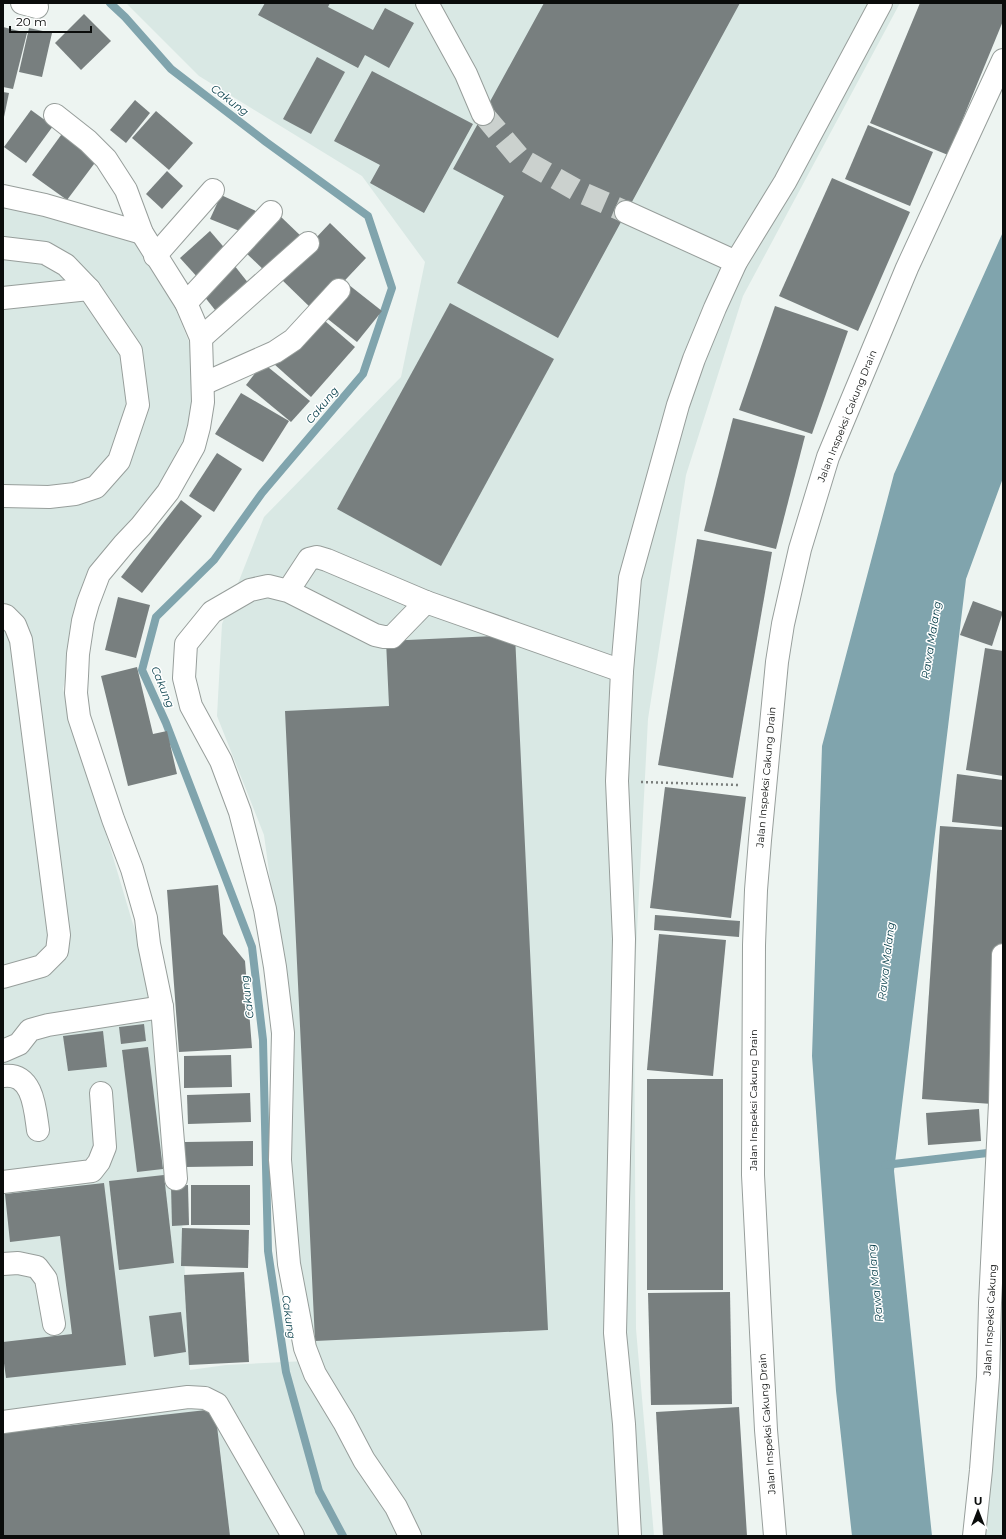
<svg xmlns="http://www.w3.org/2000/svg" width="1006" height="1539" viewBox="0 0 1006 1539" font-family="Montserrat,sans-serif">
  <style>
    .built { fill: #d9e8e4 }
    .water { fill: #80a4ad }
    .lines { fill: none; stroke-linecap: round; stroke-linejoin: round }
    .stream { stroke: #80a4ad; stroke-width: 8 }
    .building { fill: #787f7f }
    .minor-tunnel { stroke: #cbd1ce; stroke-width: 22; stroke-dasharray: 22 11; stroke-linecap: butt }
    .minor-casing { stroke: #979e9b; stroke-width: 24 }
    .path { stroke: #7a7e7c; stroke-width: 2.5; stroke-dasharray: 2 3; stroke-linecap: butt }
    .minor { stroke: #fff; stroke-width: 22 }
    .labels { text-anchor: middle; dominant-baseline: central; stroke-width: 3; stroke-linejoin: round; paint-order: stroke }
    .street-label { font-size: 10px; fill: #0a0c0b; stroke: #fff }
    .water-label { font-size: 11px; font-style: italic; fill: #0c434e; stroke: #fff }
  </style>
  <rect width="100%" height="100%" fill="#edf4f1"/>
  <g class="built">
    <path d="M126 3H900L743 296 686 475 648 719 634 990 636 1329 654 1536H3V187L87 206 152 252 196 359 200 409 145 511 85 594 63 689 132 921 172 1030 190 1370 226 1365 306 1361 279 1254 284 981 264 835 217 716 222 624 264 517 401 377 425 262 362 176 199 76Z"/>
    <path d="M1003 1235V1536H981Z"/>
  </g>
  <path class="water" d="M1003 232V478L966 579 894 1171 932 1536H852L836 1391 812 1056 822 746 894 474Z"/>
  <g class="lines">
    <g class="stream">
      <path d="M110 3 125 17 171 69 266 142 368 216 392 288 363 374 262 493 214 560 156 617 142 670 166 723 252 947 263 1040 268 1251 286 1372 319 1491 343 1536"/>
      <path d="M885 1165 996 1152"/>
    </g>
  </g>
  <g class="building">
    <path d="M265 3H330L328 7 373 30 385 8 414 23 389 68 365 55 358 68 258 15Z"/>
    <path d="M544 3H740L558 338 457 283 504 196 453 169Z"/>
    <path d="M920 3H1003V21L948 155 870 123Z"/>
    <path d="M84 14 111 41 81 70 55 43Z"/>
    <path d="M3 27 27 33 13 89 3 87Z"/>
    <path d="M29 28 52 33 42 77 19 72Z"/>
    <path d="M317 57 345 72 311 134 283 119Z"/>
    <path d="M372 71 473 124 424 213 370 183 380 165 334 141Z"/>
    <path d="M3 92 9 93 4 117H3Z"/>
    <path d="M135 100 150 113 126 143 110 130Z"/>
    <path d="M31 110 53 126 26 163 4 147Z"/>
    <path d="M156 111 193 143 169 170 132 138Z"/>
    <path d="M868 125 933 152 910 206 845 179Z"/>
    <path d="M64 131 100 156 67 200 32 175Z"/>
    <path d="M167 171 183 186 162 209 146 194Z"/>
    <path d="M832 178 910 212 858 331 779 296Z"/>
    <path d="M221 195 258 212 247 234 210 219Z"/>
    <path d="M279 215 304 239 269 275 244 251Z"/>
    <path d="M330 223 366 258 315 312 279 277Z"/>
    <path d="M210 231 228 252 199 279 180 258Z"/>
    <path d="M234 265 253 289 219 315 200 291Z"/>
    <path d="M349 285 382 311 357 342 324 316Z"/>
    <path d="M450 303 554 359 441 566 337 509Z"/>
    <path d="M775 306 848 331 812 434 739 410Z"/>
    <path d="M318 315 355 347 311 397 274 364Z"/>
    <path d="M263 363 310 401 291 422 246 385Z"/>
    <path d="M241 393 289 421 263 462 215 434Z"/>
    <path d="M733 418 805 436 776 549 704 531Z"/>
    <path d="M217 453 242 469 214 512 189 496Z"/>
    <path d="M181 500 202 516 142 593 121 577Z"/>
    <path d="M697 539 772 552 733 778 658 765Z"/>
    <path d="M118 597 150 605 136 658 105 650Z"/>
    <path d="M973 601 1003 612 992 646 960 635Z"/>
    <path d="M515 635 548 1330 315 1341 285 711 389 706 386 641Z"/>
    <path d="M985 648 1003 651V776L966 770Z"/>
    <path d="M137 667 153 734 167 731 177 774 128 786 101 676Z"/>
    <path d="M957 774 1003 780V827L952 822Z"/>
    <path d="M665 787 746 797 731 918 650 908Z"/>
    <path d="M940 826 1003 830V932L992 1104 922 1099Z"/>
    <path d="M218 885 223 934 245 961 252 1048 179 1052 167 890Z"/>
    <path d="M655 915 740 921 739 937 654 930Z"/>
    <path d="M659 934 726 940 713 1076 647 1070Z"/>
    <path d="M144 1024 146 1041 121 1044 119 1027Z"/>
    <path d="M103 1031 107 1067 68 1071 63 1036Z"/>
    <path d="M148 1047 163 1169 137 1172 122 1050Z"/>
    <path d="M231 1055 232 1087 184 1088V1056Z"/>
    <rect x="647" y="1079" width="76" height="211"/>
    <path d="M250 1093 251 1122 188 1124 187 1095Z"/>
    <path d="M979 1109 981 1141 928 1145 926 1113Z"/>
    <path d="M253 1141V1166L185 1167V1142Z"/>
    <path d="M164 1175 174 1263 119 1270 109 1181Z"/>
    <path d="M104 1183 126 1365 6 1378 3 1356V1342L72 1334 60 1236 10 1242 5 1194Z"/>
    <path d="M188 1185 189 1225 172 1226 171 1186Z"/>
    <rect x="191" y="1185" width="59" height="40"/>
    <path d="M182 1228 249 1230 248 1268 181 1266Z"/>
    <path d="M244 1272 249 1362 189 1365 184 1275Z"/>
    <path d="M730 1292 732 1404 651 1405 648 1293Z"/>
    <path d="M181 1312 186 1352 154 1357 149 1316Z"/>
    <path d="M739 1407 747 1536H663L656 1412Z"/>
    <path d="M215 1409 230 1536H3V1433Z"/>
  </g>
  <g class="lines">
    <path class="minor-tunnel" d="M483 114 520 158 578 191 626 212"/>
    <g class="minor-casing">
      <g id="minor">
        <path d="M22 3 37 7"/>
        <path d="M427 3 466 74 483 114"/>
        <path d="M55 115 88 141 106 159 126 190 142 233 186 303 201 338 203 402 199 427 194 446 168 492 141 526 124 544 99 574 88 603 83 621 78 654 77 676 76 693 79 717 113 819 132 869 146 918 149 944 162 1007 176 1179"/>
        <path d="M3 196 45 205 142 233"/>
        <path d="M626 212 736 262"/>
        <path d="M3 248 45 253 66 265 89 289 131 351 138 405 119 461 96 487 75 494 49 497 3 496"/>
        <path d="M155 256 213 190"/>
        <path d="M3 298 89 289"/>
        <path d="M186 303 271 212"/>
        <path d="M201 338 308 243"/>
        <path d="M203 384 275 352 293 340 339 290"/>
        <path d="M288 591 309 559 317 557 327 560 426 602 392 637H384L375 635 288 591 268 586 250 590 212 612 186 644 184 678 191 706 221 761 240 812 265 909 275 967 283 1033 280 1160 289 1264 305 1348 315 1374 344 1422 364 1460 396 1507 410 1536"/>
        <path d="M426 602 622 671"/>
        <path d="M3 615 6 616 15 625 21 640 59 935 57 951 42 966 3 977"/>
        <path d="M3 1051 19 1044 30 1030 48 1025 162 1007"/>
        <path d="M3 1076C33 1072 35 1108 38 1130"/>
        <path d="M3 1182 92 1171 99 1162 105 1147 101 1093"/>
        <path d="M3 1264 18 1263 37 1267 46 1279 54 1324"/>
        <path d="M3 1422 188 1397 205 1398 217 1404 293 1536"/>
        <path d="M630 1536 624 1424 615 1333 624 939 617 781 622 671 630 578 678 405 694 359 715 308 736 262 785 182 881 3"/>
        <path d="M775 1536 766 1430 753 1175 754 945 756 890 760 840 777 662 783 624 800 549 828 457 907 268 1003 60"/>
        <path d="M974 1536 981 1470 988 1377 990 1303 1000 1103 1003 955"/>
      </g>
    </g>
    <path class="path" d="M641 782 740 785"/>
    <use href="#minor" class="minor"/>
  </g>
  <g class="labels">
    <g class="street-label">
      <text transform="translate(847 416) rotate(-68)">Jalan Inspeksi Cakung Drain</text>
      <text transform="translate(766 777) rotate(-85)">Jalan Inspeksi Cakung Drain</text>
      <text transform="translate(753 1100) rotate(-90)">Jalan Inspeksi Cakung Drain</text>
      <text transform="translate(990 1320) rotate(-87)">Jalan Inspeksi Cakung</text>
      <text transform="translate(767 1424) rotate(-94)">Jalan Inspeksi Cakung Drain</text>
    </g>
    <g class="water-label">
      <text transform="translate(230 100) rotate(37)">Cakung</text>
      <text transform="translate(322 405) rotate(-50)">Cakung</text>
      <text transform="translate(931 640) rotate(-81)">Rawa Malang</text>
      <text transform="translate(163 687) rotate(68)">Cakung</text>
      <text transform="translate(886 961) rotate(-83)">Rawa Malang</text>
      <text transform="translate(247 997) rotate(-97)">Cakung</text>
      <text transform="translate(875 1283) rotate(-96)">Rawa Malang</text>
      <text transform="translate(289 1317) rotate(82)">Cakung</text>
    </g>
  </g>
  <rect width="1006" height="1539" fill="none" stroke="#0a0c0b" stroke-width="8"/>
  <g transform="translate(978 1511)" stroke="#ffffff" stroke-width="3" paint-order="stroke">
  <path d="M0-3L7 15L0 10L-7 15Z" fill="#0a0c0b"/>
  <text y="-6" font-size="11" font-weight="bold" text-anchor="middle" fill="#0a0c0b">U</text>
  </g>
  <path d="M10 26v6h81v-6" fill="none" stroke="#0a0c0b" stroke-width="2"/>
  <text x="16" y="26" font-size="12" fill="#0a0c0b" stroke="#ffffff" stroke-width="3" paint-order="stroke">20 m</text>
</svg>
